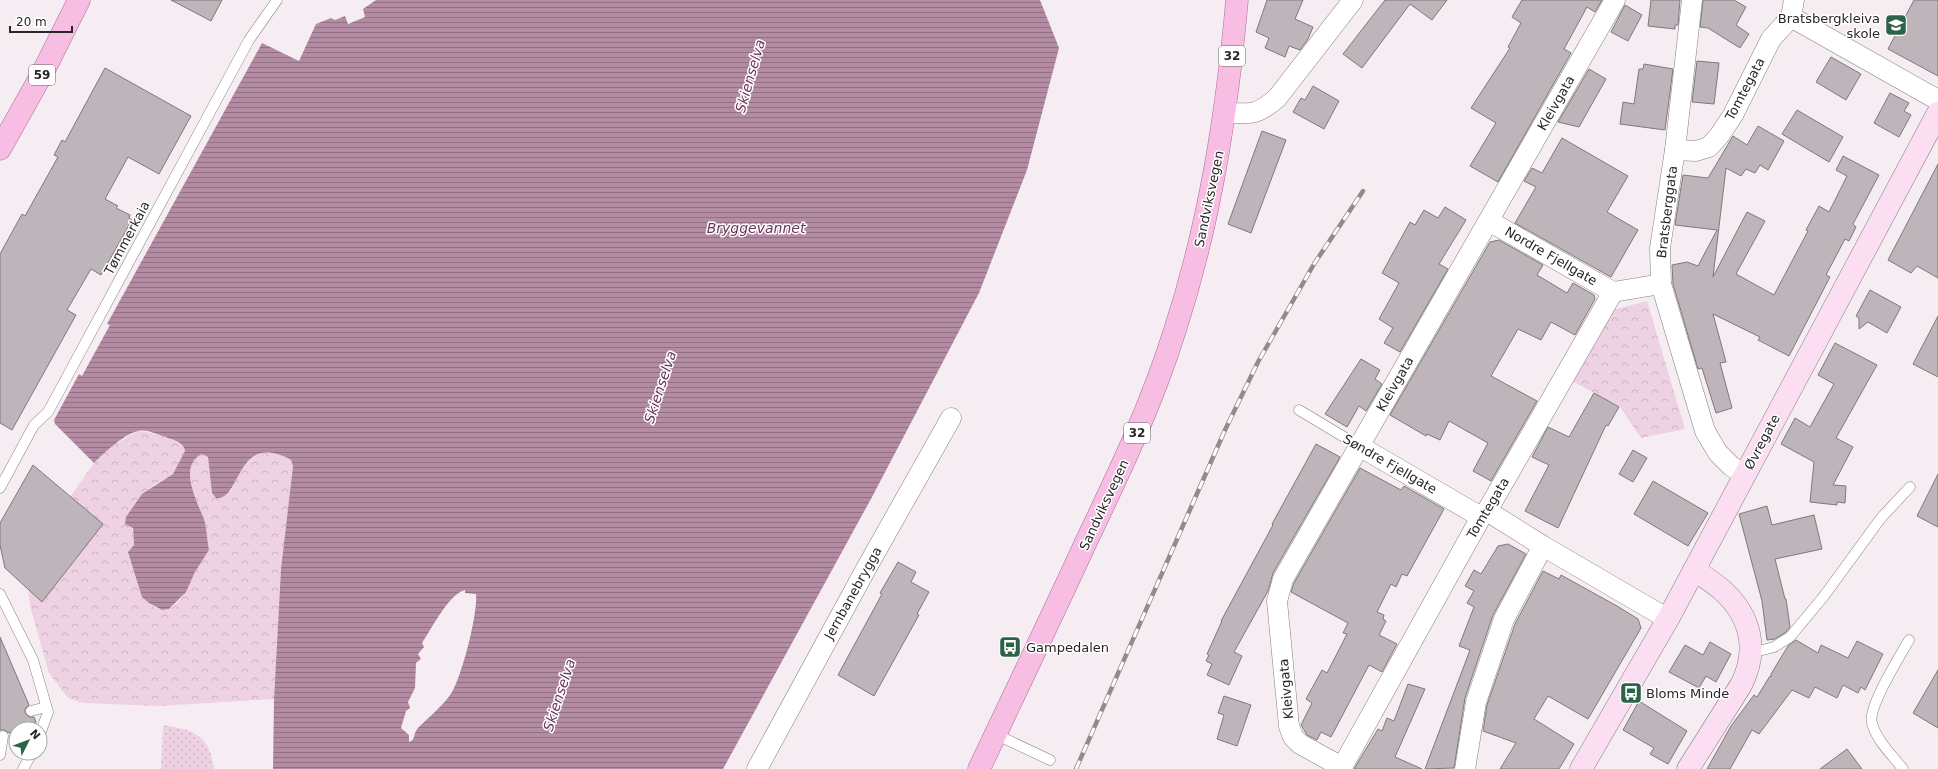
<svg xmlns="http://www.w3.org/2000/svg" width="1938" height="769" viewBox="0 0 1938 769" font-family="'DejaVu Sans',sans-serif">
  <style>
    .grass { fill: url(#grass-dots) }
    .park { fill: url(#park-crowns) }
    .water { fill: url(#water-rules); fill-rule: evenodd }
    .building { fill: #bdb5ba; stroke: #7f787c }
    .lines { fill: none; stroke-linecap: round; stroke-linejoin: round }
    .lane-casing { stroke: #857e82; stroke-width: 11 }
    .street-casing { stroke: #857e82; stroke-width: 21 }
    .secondary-casing { stroke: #857e82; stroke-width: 23 }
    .primary-casing { stroke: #ac6c96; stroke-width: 23 }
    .lane { stroke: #fff; stroke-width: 10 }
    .street { stroke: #fff; stroke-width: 20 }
    .secondary { stroke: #fbdef1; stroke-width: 22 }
    .primary { stroke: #f8bde3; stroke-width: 22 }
    .rail-casing { stroke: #918b8e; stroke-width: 4.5 }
    .rail { stroke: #fff; stroke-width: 3; stroke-dasharray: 9; stroke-linecap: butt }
    .labels { text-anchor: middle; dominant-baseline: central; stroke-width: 3; stroke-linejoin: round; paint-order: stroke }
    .shield { fill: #fff; stroke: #696768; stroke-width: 1 }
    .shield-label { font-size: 12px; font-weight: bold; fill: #292628 }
    .poi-label { font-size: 13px; fill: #292628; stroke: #fff; text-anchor: start }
    .street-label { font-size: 13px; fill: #292628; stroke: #fff }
    .water-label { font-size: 14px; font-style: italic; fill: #6b3659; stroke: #fff }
  </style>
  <defs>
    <pattern id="grass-dots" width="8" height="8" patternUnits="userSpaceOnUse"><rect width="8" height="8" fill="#eed1e2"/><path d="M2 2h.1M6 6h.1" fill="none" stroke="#ccb3c2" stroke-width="1.8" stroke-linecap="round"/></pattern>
    <pattern id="park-crowns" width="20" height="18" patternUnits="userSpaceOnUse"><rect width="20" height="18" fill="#eed1e2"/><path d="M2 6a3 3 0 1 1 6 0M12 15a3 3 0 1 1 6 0" fill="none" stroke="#ccb3c2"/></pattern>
    <pattern id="water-rules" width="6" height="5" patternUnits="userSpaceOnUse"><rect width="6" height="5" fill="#b38ba3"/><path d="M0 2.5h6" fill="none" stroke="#927185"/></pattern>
  </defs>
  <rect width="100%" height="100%" fill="#f6edf2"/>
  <path class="grass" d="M163 725C194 730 209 734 214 769H161Z"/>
  <g class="park">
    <path d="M1647 301 1685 429 1641 438 1620 407 1572 381 1613 310Z"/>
    <path d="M138 431C149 432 183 438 185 451L173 474 151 487 132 526 142 597C149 603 159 613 169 609 183 603 193 575 200 563 202 558 206 555 209 550 207 540 207 529 204 519 198 503 177 466 202 454L208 457 212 493 231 491C244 461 256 442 291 460L293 466 281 569 274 699 159 706 83 703 68 698 49 673 30 606 27 577 51 524 94 463 112 446Z"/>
  </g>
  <path class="water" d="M376 0H1040L1059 48 1027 170 979 293 872 497 723 769H273L274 699 281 569 293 466 291 460C235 430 242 501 216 498L212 493 208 457 202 454C177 466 198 503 204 519 207 529 207 540 209 550L195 572 186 592 169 609 162 610 149 603 142 597 128 552 134 545 133 528 125 524 126 517 142 494 173 474 185 451C184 443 175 440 168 438 159 435 147 429 138 431 124 434 104 453 94 463L55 424 54 420 79 374 82 376 110 325 107 324 262 43 299 61 316 24 331 18 335 20 345 16 348 24 365 17 363 9ZM465 590V593L476 594C478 614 462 675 452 692 445 704 428 718 418 728 413 733 416 740 409 742V735L401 728 406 711 410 708 408 702 415 688 416 663 421 659 418 654 424 647 422 643C432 628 449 594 465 590Z"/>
  <g class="building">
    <path d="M171 0H222L211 21Z"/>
    <path d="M1267 0H1303L1295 19 1313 27 1308 39 1300 50 1289 46 1285 57 1265 48 1269 38 1256 32Z"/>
    <path d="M1385 0H1447L1432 20 1410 4 1362 68 1343 54Z"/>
    <path d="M1522 0H1602L1595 12 1587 7 1564 49 1571 53 1498 182 1470 166 1496 123 1471 108 1510 48 1508 47 1521 23 1512 17Z"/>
    <path d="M1651 0H1680L1678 25H1675V29L1648 26Z"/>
    <path d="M1703 0H1734L1746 7 1736 25 1749 34 1740 48 1708 28 1700 27Z"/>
    <path d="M1914 0H1938V76L1888 49Z"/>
    <path d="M1625 5 1642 15 1628 41 1611 32Z"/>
    <path d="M1831 57 1861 74 1846 100 1816 82Z"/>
    <path d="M1697 61 1719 63 1714 104 1692 102Z"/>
    <path d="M1644 64 1673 69 1665 130 1620 124 1623 102 1634 104 1639 69H1643Z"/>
    <path d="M105 68 191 116 159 174 128 157 105 199 118 206 116 208 130 215 129 218 132 220 101 275 91 269 67 310 76 315 12 430 0 423V254L22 214 25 216 58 157 54 155 62 140 65 142Z"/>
    <path d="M1589 69 1606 79 1579 127 1558 122Z"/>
    <path d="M1313 86 1339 101 1324 129 1293 112 1301 98 1305 100Z"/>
    <path d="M1890 93 1909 103 1904 111 1911 115 1899 137 1874 123Z"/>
    <path d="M1797 110 1843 137 1829 162 1782 134Z"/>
    <path d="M1758 126 1784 141 1768 170 1760 165 1755 173 1746 169 1741 176 1726 168 1713 277 1747 212 1765 221 1736 274 1774 295 1808 231 1806 230 1819 206 1829 212 1847 176 1836 170 1843 156 1879 175 1853 224 1856 227 1849 241 1845 239 1826 275 1830 277 1789 356 1758 340 1760 337 1713 314 1726 362 1720 363 1732 408 1716 413 1702 368 1698 369 1673 284 1672 265 1687 262 1698 266 1717 230 1675 225 1683 175 1708 178 1733 136 1747 145Z"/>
    <path d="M1262 131 1286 140 1251 233 1228 224Z"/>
    <path d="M1562 138 1628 176 1607 212 1638 230 1611 277 1515 223 1536 187 1524 181 1532 168 1542 173Z"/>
    <path d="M1938 164V278L1917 266 1911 273 1888 260Z"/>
    <path d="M1445 207 1466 220 1439 264 1448 269 1400 352 1384 343 1393 328 1379 319 1399 283 1382 273 1410 222 1415 225 1424 210 1438 218Z"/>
    <path d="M1499 240 1543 265 1537 275 1567 293 1573 283 1594 295 1595 299 1575 335 1551 322 1541 340 1518 329 1491 376 1537 401 1491 481 1473 471 1488 443 1449 421 1440 440 1427 434 1426 436 1390 415 1490 242Z"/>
    <path d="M1870 290 1901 307 1887 333 1868 322 1859 329V318L1856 316Z"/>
    <path d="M1938 316V377L1913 364Z"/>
    <path d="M1835 343 1877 365 1836 438 1853 447 1833 485 1846 486 1845 503 1837 502V505L1810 502 1814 462 1781 444 1795 418 1810 427 1834 384 1818 375Z"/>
    <path d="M1361 359 1380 370 1375 379 1382 384 1366 411 1359 406 1347 427 1325 414Z"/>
    <path d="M1594 393 1619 407 1608 426 1606 425 1558 528 1525 511 1549 465 1532 457 1548 427 1569 437Z"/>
    <path d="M1316 444 1340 457 1273 573 1268 591 1234 652 1242 656 1229 685 1207 675 1212 664 1206 661 1209 655 1207 654 1222 621H1221L1273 525 1272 524Z"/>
    <path d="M1633 450 1647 458 1633 482 1619 474Z"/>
    <path d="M33 465 103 524 42 602 5 568 0 545V523Z"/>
    <path d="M1360 468 1401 490 1404 486 1444 509 1407 576 1402 574 1396 587 1391 584 1377 612 1384 615 1383 619 1386 621 1379 635 1397 644 1382 672 1369 665 1331 737 1321 732 1317 740 1307 735 1301 725 1312 703 1306 699 1322 670 1327 673 1347 634 1343 633 1348 623 1291 592 1294 583Z"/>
    <path d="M1938 474V527L1917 516Z"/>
    <path d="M1653 481 1708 513 1688 546 1634 514Z"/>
    <path d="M1767 506 1772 525 1814 515 1822 549 1775 559 1785 599H1786L1790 627 1786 632 1775 639 1767 640 1762 601 1739 514Z"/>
    <path d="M1508 544 1526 554 1493 615 1465 698 1454 768 1425 769 1470 650 1459 646 1474 607 1467 603 1474 591 1465 586 1474 570 1481 574 1498 546Z"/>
    <path d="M898 562 916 572 911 582 929 592 917 614 919 615 874 696 838 675 882 594 880 593Z"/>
    <path d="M1543 571 1559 579 1561 575 1617 606 1638 619 1641 628 1588 719 1548 696 1534 719 1574 744 1559 769H1500L1516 743 1483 731 1487 705 1515 624Z"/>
    <path d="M0 637 29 705 25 709V713L29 717H34L36 722 9 733 4 730H0Z"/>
    <path d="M1796 640 1818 653 1821 645 1848 658 1857 641 1883 654 1865 690 1861 687 1858 693 1843 685 1837 698 1815 687 1809 698 1792 690 1759 734 1752 730 1730 769H1707L1731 726 1754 695 1757 697 1770 676 1771 677V674L1788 646Z"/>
    <path d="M1710 642 1731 654 1716 682 1706 676 1699 688 1669 672 1685 645 1703 655Z"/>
    <path d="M1938 670V728L1913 713Z"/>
    <path d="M1408 684 1425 689 1395 757 1422 769H1354L1378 729 1382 731 1387 718 1394 721Z"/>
    <path d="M1224 696 1251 705 1237 746 1217 739 1224 715 1218 713Z"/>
    <path d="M1639 701 1687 731 1668 764 1650 754 1654 748 1623 730Z"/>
    <path d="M1847 749 1862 769H1820Z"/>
  </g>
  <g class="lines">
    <g class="lane-casing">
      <g id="lane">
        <path d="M1299 410 1359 446"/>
        <path d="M0 488 34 425 48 412 249 40 277 0"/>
        <path d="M0 594 33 660 48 712 40 734"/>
        <path d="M1751 653 1774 647 1790 637 1824 596 1881 518 1910 487"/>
        <path d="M31 711 46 707"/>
        <path d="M995 734 1050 760"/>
        <path d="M0 755 3 736"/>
        <path d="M23 769 32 753"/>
        <path d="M1903 769C1893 756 1876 740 1872 723 1867 708 1900 656 1909 640"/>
      </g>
    </g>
    <g class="street-casing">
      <g id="street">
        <path d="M1692 0 1675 150 1660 248 1661 284 1705 431 1718 453 1731 466 1745 475"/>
        <path d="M1791 17 1938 100"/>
        <path d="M1226 113C1251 114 1258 115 1277 98L1353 0"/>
        <path d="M1675 150 1696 151 1709 147 1719 136 1733 115 1771 39 1791 17 1794 0"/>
        <path d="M1489 221 1613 292"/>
        <path d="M1359 446 1481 517"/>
        <path d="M1487 511 1543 546 1668 619"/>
        <path d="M1342 767 1300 744 1293 737 1289 726 1277 601 1283 579 1615 0"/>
        <path d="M757 769 867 567 951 418"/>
        <path d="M1341 769 1481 517 1487 511 1613 292 1661 284"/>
        <path d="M1465 769 1476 702 1504 619 1543 546"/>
      </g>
    </g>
    <g class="secondary-casing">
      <g id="secondary">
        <path d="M1581 769 1668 619 1938 113"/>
        <path d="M1688 769 1741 685C1759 650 1751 616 1722 590 1713 582 1703 576 1694 570"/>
      </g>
    </g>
    <g class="primary-casing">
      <g id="primary">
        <path d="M0 149 42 74 79 0"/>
        <path d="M979 769C1015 693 1051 618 1086 542 1119 473 1152 404 1175 330 1210 222 1227 113 1237 0"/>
      </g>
    </g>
    <use href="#lane" class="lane"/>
    <use href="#street" class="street"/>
    <use href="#secondary" class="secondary"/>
    <use href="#primary" class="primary"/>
    <g class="rail-casing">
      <path id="rail" d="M1076 769 1225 430 1258 362 1314 264 1363 191"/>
    </g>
    <use href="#rail" class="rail"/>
  </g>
  <defs>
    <g id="school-square" transform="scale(1.15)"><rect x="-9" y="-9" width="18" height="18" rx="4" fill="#2b6248" stroke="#fff"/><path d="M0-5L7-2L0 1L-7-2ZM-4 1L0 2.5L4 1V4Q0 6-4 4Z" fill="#fff"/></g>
    <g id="bus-square" transform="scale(1.15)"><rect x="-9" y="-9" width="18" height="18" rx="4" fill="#2b6248" stroke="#fff"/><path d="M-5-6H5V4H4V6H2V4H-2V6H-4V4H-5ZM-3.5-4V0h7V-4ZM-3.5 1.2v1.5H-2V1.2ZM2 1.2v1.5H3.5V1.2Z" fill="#fff"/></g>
  </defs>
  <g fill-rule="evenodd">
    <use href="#school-square" x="1896" y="25"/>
    <use href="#bus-square" x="1010" y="647"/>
    <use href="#bus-square" x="1631" y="693"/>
  </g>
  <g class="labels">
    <g class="shield">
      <rect x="1219" y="46" width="26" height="20" rx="3"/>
      <rect x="29" y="65" width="26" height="20" rx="3"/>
      <rect x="1124" y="423" width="26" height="20" rx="3"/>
    </g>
    <g class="shield-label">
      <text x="1232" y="56">32</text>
      <text x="42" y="75">59</text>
      <text x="1137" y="433">32</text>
    </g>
    <g class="poi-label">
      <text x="1880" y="18" text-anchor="end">Bratsbergkleiva<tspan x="1880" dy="15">skole</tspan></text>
      <text x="1026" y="647">Gampedalen</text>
      <text x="1646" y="693">Bloms Minde</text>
    </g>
    <g class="street-label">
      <text transform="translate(1745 89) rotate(-62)">Tomtegata</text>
      <text transform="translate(1556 103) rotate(-60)">Kleivgata</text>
      <text transform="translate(1209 199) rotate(-78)">Sandviksvegen</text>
      <text transform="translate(1667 212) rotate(-83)">Bratsberggata</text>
      <text transform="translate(127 238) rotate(-62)">Tømmerkaia</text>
      <text transform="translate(1551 256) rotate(30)">Nordre Fjellgate</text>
      <text transform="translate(1395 384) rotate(-60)">Kleivgata</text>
      <text transform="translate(1762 442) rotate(-62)">Øvregate</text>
      <text transform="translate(1390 464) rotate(30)">Søndre Fjellgate</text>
      <text transform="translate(1104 505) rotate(-65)">Sandviksvegen</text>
      <text transform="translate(1488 508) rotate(-59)">Tomtegata</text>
      <text transform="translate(853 593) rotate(-61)">Jernbanebrygga</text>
      <text transform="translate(1286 689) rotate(-95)">Kleivgata</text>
    </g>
    <g class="water-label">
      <text transform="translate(750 76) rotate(-74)">Skienselva</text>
      <text x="756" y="228">Bryggevannet</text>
      <text transform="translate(660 387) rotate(-72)">Skienselva</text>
      <text transform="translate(559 695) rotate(-72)">Skienselva</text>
    </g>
  </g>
  <g transform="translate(28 741) rotate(48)"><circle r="19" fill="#ffffff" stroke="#a9a8a9"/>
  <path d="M0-3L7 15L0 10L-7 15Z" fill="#2b6248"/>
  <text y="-6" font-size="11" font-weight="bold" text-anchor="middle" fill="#292628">N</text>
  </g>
  <path d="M10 26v6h62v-6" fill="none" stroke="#292628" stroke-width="2"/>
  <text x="16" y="26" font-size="12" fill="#292628" stroke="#ffffff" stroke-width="3" paint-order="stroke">20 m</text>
</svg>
